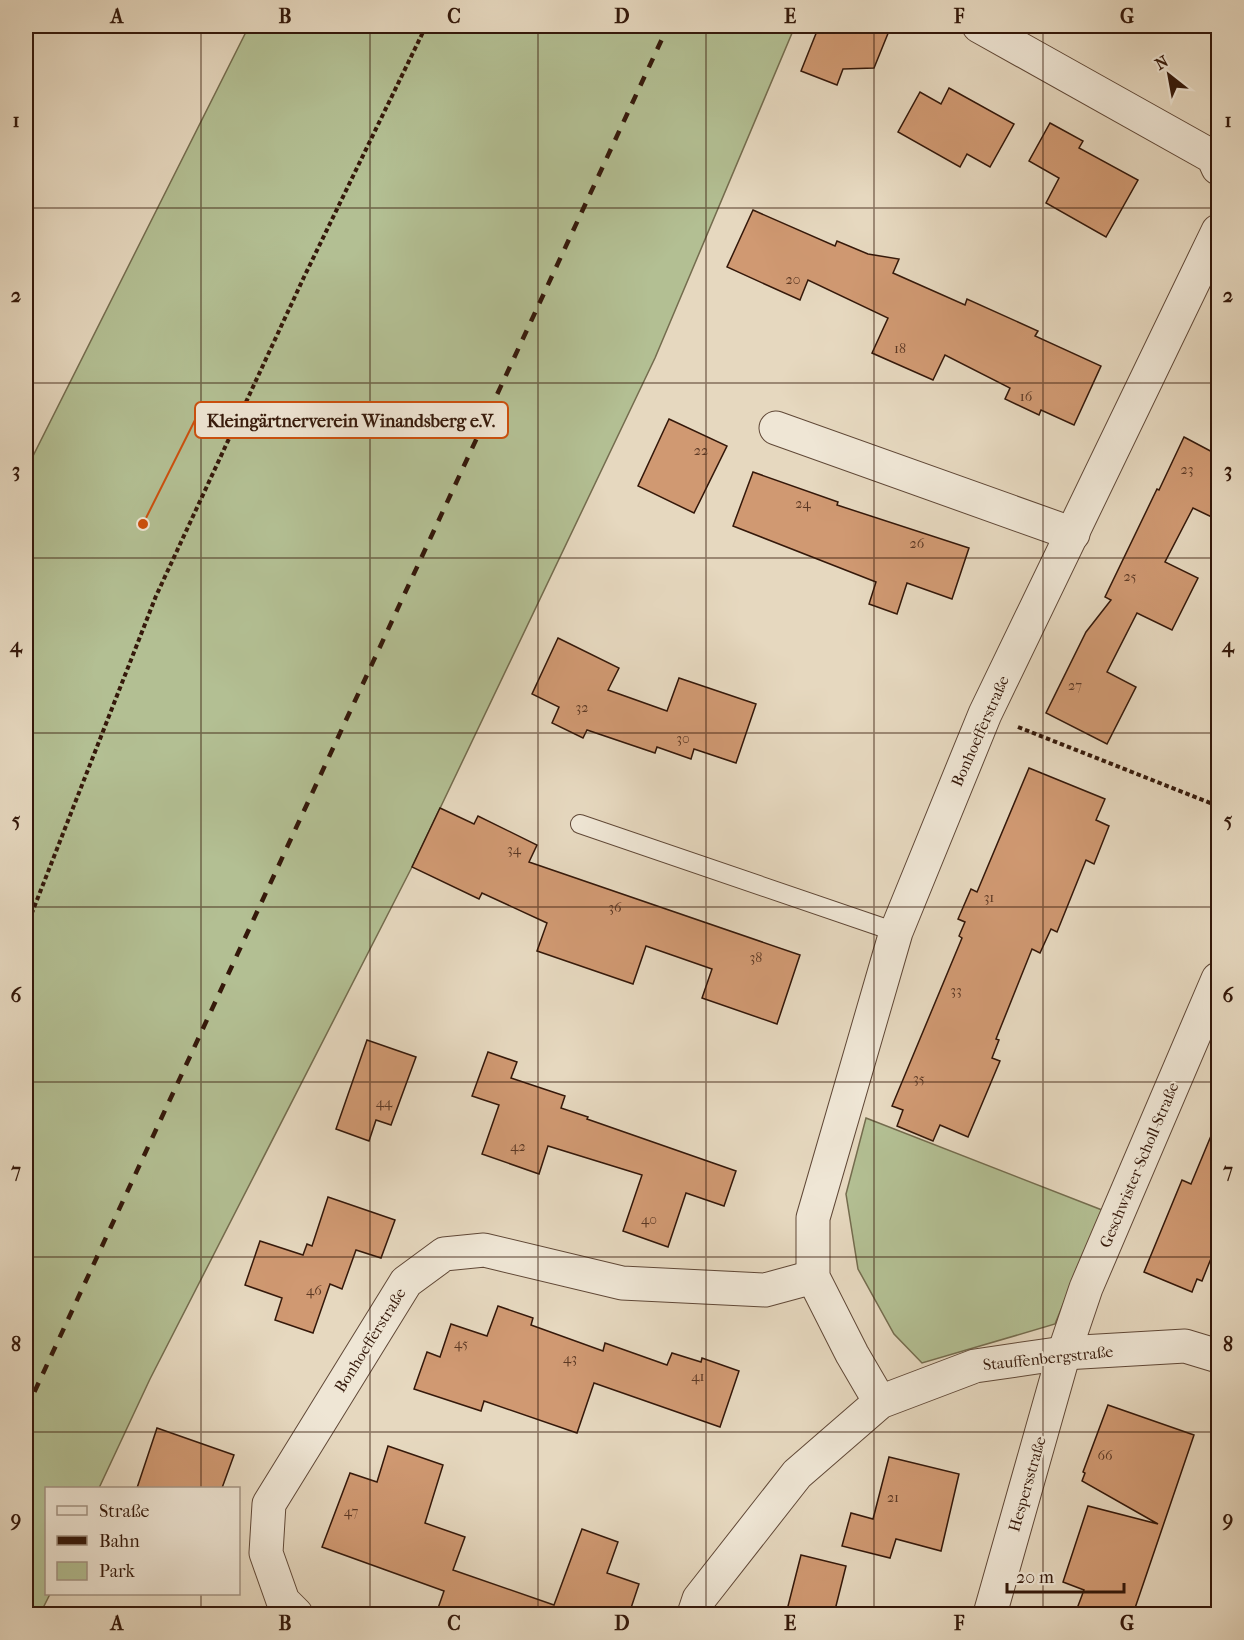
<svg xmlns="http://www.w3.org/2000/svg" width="1244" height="1640" viewBox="0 0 1244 1640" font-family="'IM FELL French Canon',serif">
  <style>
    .green { fill: #b3bf93; stroke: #746c4e; stroke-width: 1.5 }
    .building { fill: #d09972; stroke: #34180a; stroke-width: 1.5 }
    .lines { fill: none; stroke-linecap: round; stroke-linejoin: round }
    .lane-casing { stroke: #604837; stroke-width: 20 }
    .street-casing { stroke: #604837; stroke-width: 35 }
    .path { stroke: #34180a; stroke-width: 4; stroke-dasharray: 4.5 3; stroke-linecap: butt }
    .lane { stroke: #efe6d5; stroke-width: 18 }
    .street { stroke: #efe6d5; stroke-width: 33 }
    .rail { stroke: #34180a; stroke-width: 4.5; stroke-dasharray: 10 10; stroke-linecap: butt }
    .grid { fill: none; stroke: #34180a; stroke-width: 1.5; stroke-opacity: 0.55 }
    .labels { text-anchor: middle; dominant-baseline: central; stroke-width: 4.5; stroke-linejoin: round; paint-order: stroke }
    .number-label { font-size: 14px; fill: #5b3824 }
    .street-label { font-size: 16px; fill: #34180a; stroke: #efe6d5 }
    .leader { fill: none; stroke: #cd4f0c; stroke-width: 2 }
    .callout-dot { fill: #cd4f0c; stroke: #efe6d5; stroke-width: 2 }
    .callout { fill: #efe6d5; stroke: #cd4f0c; stroke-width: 2 }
    .callout-label { font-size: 18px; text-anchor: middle; font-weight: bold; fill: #34180a }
    .neatline { fill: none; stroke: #34180a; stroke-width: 2 }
    .grid-label { font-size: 20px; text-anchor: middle; font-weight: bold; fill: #34180a }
  </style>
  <rect width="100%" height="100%" fill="#e6d8bf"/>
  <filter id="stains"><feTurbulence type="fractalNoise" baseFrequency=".00333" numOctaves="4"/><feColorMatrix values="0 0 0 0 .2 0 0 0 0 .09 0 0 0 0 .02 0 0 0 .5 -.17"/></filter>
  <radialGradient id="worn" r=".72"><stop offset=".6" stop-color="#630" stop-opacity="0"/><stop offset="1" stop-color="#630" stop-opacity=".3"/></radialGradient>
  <g class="green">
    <path d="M249 26H795L655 358 412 867 150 1379 99 1488H46V1594H50L40 1614H26V470Z"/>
    <path d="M866 1118 1102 1210 1055 1324 922 1363 894 1334 858 1269 846 1194Z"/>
  </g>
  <g class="building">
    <path d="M819 26H891L874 68 843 69 837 85 801 71Z"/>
    <path d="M949 88 1014 124 990 167 967 154 960 167 898 132 920 92 941 104Z"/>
    <path d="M1050 123 1083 141 1079 148 1138 180 1106 237 1046 203 1059 178 1029 161Z"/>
    <path d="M753 210 835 246 837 241 868 254 899 259 893 273 965 305 967 299 1038 331 1035 336 1101 366 1074 425 1041 410 1039 415 1005 399 1010 388 945 355 933 380 872 353 888 318 808 280 800 300 727 267Z"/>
    <path d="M669 419 727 446 694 513 638 486Z"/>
    <path d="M1184 437 1218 455V520L1193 508 1165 562 1198 578 1172 630 1137 613 1107 672 1136 687 1107 744 1046 713 1086 632 1111 600 1105 597 1157 489 1159 490Z"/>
    <path d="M753 472 838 502 837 505 969 548 952 599 907 583 897 614 869 604 876 582 733 526Z"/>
    <path d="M558 638 619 668 608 690 667 711 679 678 756 704 736 763 694 749 691 759 657 747 655 753 587 730 583 738 552 723 559 707 532 694Z"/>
    <path d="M1029 768 1105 799 1096 820 1109 826 1094 864 1086 860 1057 932 1051 929 1040 953 1032 949 996 1039 999 1040 992 1058 1000 1061 968 1137 940 1125 933 1141 897 1126 903 1110 892 1106 962 938 959 936 965 922 958 919 971 889 977 892Z"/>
    <path d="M440 808 474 824 478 816 537 845 529 862 800 955 777 1024 702 998 712 969 646 946 633 984 537 951 547 923 482 893 479 899 412 867Z"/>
    <path d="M367 1040 416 1057 391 1125 376 1120 369 1141 336 1129Z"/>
    <path d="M488 1052 517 1062 511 1078 565 1096 561 1108 588 1117 587 1119 736 1171 724 1206 686 1193 668 1247 623 1231 642 1175 548 1146 539 1174 482 1154 499 1105 472 1096Z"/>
    <path d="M1218 1119V1241L1202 1281 1197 1279 1192 1292 1144 1272 1182 1180 1191 1184Z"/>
    <path d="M328 1197 395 1220 381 1258 356 1250 342 1289 330 1284 313 1333 275 1320 282 1298 245 1285 260 1241 303 1255 307 1244 312 1246Z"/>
    <path d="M498 1306 533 1318 531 1325 603 1351 605 1343 667 1365 672 1353 701 1362 702 1358 739 1371 720 1427 594 1383 577 1433 484 1401 481 1411 414 1389 427 1352 440 1357 451 1324 487 1336Z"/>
    <path d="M1108 1405 1194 1435 1133 1614H1075L1084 1590 1063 1582 1088 1506 1158 1524 1082 1481 1085 1473 1083 1472Z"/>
    <path d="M157 1428 234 1455 222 1488H137Z"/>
    <path d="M388 1446 443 1465 425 1523 465 1537 453 1570 554 1605 582 1529 618 1542 607 1573 639 1584 629 1614H436L444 1591 322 1547 350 1473 377 1482Z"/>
    <path d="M889 1457 959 1474 941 1551 896 1539 890 1558 842 1546 851 1513 873 1519Z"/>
    <path d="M801 1555 846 1566 834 1614H786Z"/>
  </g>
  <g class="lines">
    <g class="lane-casing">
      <path id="lane" d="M580 824 896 932"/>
    </g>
    <g class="street-casing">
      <g id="street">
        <path d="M979 26 1213 157 1218 168"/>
        <path d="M776 428 1073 534"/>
        <path d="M880 1402 852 1354 813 1277V1218L896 932 985 714 1218 231"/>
        <path d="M296 1614 283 1601 266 1553 269 1504 406 1282 444 1254 484 1250 622 1283 765 1290 813 1277"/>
        <path d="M694 1614 699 1599 797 1474 880 1402 975 1366 1064 1353 1185 1346 1218 1356"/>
        <path d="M990 1614 1064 1353 1086 1288 1218 979"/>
      </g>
    </g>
    <g class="path">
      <path d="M1018 727 1218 806"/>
      <path d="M26 928 156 596 304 277 426 26"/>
    </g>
    <use href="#lane" class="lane"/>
    <use href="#street" class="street"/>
    <path class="rail" d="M26 1410 668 26"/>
  </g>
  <path class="grid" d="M201 26V1488M370 26V1614M538 26V1614M706 26V1614M874 26V1614M1043 26V1614M26 208H1218M26 383H1218M26 558H1218M26 733H1218M26 907H1218M26 1082H1218M26 1257H1218M26 1432H1218M201 1594V1614"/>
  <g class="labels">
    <g class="number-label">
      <text x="793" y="279">20</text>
      <text x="900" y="348">18</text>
      <text x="1026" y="396">16</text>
      <text x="701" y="450">22</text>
      <text x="1187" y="469">23</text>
      <text x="803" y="503">24</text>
      <text x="917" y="543">26</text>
      <text x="1130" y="576">25</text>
      <text x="1075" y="685">27</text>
      <text x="582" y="707">32</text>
      <text x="683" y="738">30</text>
      <text x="514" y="849">34</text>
      <text x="989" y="897">31</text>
      <text x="615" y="907">36</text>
      <text x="756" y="957">38</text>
      <text x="956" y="990">33</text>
      <text x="919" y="1078">35</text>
      <text x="384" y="1102">44</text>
      <text x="518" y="1146">42</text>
      <text x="649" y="1219">40</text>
      <text x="314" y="1290">46</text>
      <text x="461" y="1343">45</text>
      <text x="570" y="1358">43</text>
      <text x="698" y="1376">41</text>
      <text x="1105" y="1455">66</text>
      <text x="893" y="1497">21</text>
      <text x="351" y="1511">47</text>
    </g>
    <g class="street-label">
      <text transform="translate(980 731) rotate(-66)">Bonhoefferstraße</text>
      <text transform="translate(1139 1165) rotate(-67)">Geschwister-Scholl-Straße</text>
      <text transform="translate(370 1340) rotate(-58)">Bonhoefferstraße</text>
      <text transform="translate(1048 1358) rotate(-6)">Stauffenbergstraße</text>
      <text transform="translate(1027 1484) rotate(-74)">Hespersstraße</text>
    </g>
  </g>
  <path class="leader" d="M143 524L195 420"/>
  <circle class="callout-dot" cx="143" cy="524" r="6"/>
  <rect class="callout" x="195" y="402" width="313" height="36" rx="6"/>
  <g class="callout-label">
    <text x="351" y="427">Kleingärtnerverein Winandsberg e.V.</text>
  </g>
  <rect width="1244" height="1640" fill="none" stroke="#e6d8bf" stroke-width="66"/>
  <rect x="45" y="1487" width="195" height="108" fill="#efe6d5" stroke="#a49484" stroke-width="1.5"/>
  <rect x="57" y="1506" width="30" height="9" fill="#efe6d5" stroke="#a49484" stroke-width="1.5"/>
  <text x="99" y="1517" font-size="18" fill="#34180a">Straße</text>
  <rect x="57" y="1536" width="30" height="9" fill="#34180a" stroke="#a49484" stroke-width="1.5"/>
  <text x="99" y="1547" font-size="18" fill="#34180a">Bahn</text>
  <rect x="57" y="1562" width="30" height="18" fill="#b3bf93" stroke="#a49484" stroke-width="1.5"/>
  <text x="99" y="1577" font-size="18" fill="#34180a">Park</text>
  <g transform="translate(1169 75) rotate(329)" stroke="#efe6d5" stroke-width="4.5" paint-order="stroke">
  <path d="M0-4.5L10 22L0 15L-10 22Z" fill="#34180a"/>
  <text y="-9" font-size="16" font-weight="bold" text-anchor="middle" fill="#34180a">N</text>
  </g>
  <path d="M1007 1583v9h117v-9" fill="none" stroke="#34180a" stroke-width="3"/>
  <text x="1016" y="1583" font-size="18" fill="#34180a" stroke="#efe6d5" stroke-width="4.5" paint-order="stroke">20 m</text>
  <rect x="33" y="33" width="1178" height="1574" class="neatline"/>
  <g class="grid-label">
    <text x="117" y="23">A</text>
    <text x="285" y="23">B</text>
    <text x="454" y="23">C</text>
    <text x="622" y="23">D</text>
    <text x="790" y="23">E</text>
    <text x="959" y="23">F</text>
    <text x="1127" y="23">G</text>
    <text x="16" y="127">1</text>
    <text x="1228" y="127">1</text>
    <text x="16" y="302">2</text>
    <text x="1228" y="302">2</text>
    <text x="16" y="477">3</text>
    <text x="1228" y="477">3</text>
    <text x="16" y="652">4</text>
    <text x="1228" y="652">4</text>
    <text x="16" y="827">5</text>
    <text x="1228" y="827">5</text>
    <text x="16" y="1002">6</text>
    <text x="1228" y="1002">6</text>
    <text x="16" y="1177">7</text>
    <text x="1228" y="1177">7</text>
    <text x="16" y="1351">8</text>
    <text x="1228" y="1351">8</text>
    <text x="16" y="1526">9</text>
    <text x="1228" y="1526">9</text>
    <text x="117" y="1630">A</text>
    <text x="285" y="1630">B</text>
    <text x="454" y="1630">C</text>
    <text x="622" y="1630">D</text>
    <text x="790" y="1630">E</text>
    <text x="959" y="1630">F</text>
    <text x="1127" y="1630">G</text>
  </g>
  <rect width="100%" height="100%" filter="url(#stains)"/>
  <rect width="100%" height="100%" fill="url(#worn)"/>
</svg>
